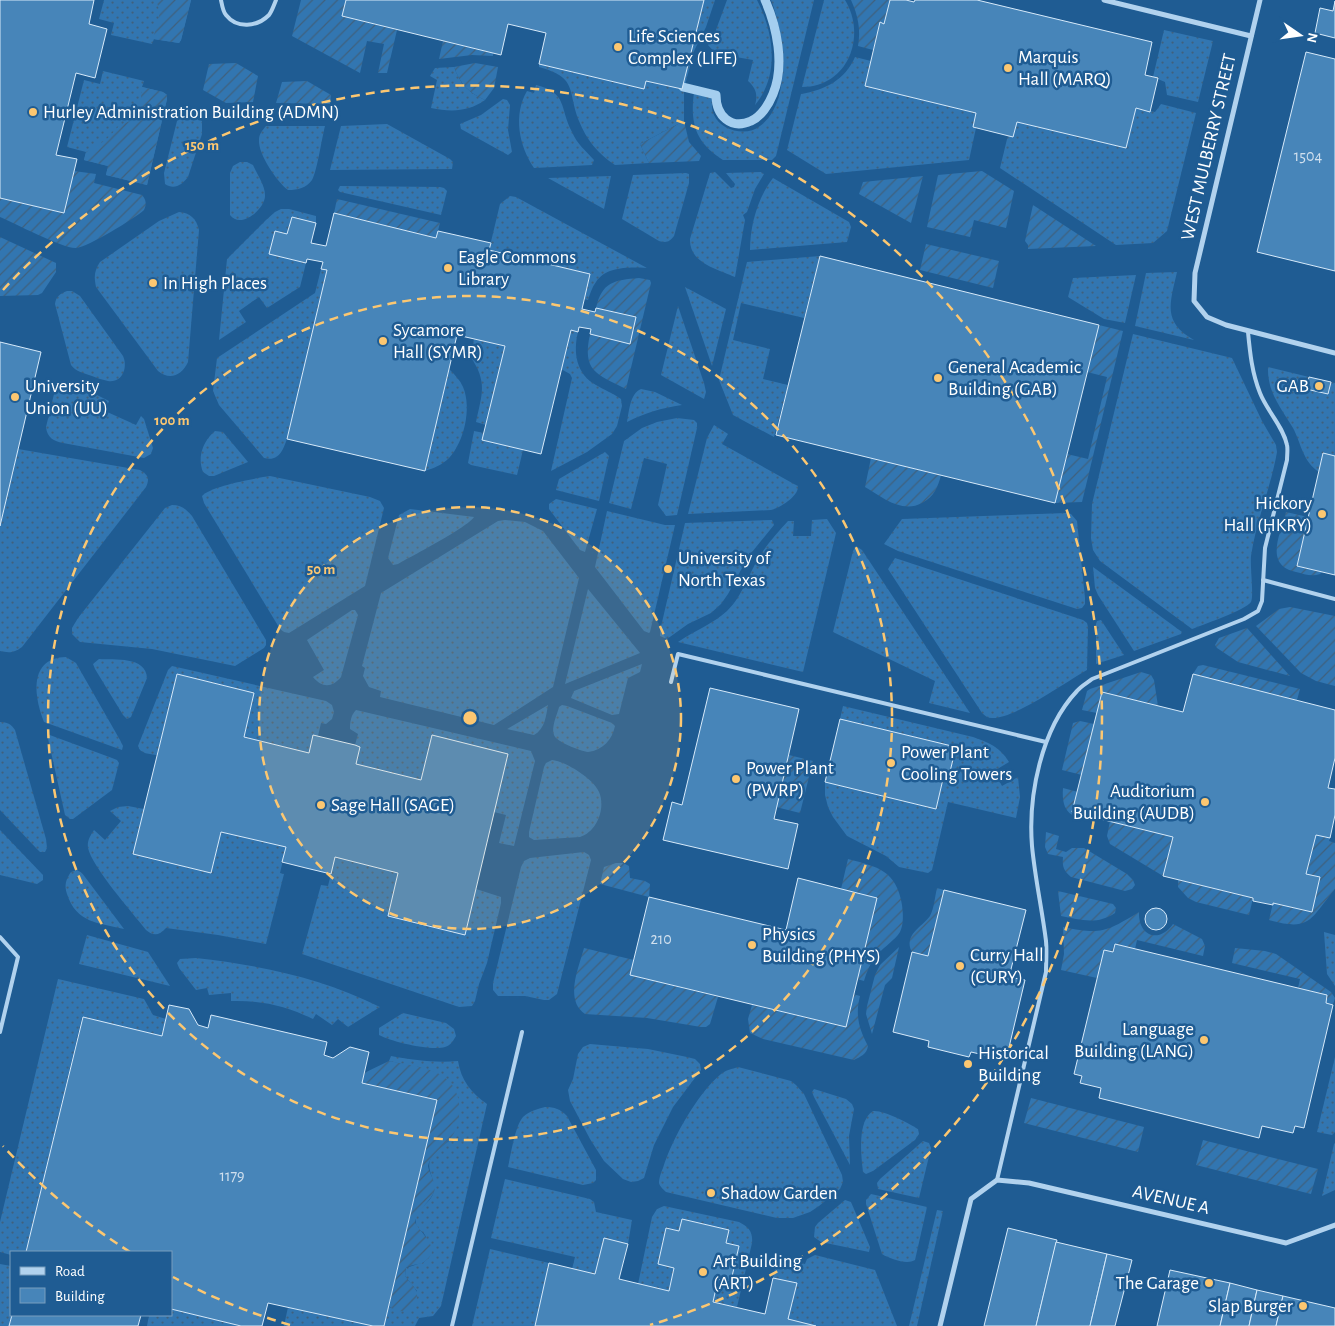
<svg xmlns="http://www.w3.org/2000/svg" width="1335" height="1326" viewBox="0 0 1335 1326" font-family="'Alegreya Sans',sans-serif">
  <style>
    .grass { fill: url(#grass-dots) }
    .garden { fill: url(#garden-furrows) }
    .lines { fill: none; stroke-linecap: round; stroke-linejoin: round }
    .stream { stroke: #a4ceef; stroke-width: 9 }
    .building { fill: #4785b9; stroke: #d7eafa }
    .lane { stroke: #b1d2ee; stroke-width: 4 }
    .street { stroke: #b1d2ee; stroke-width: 5 }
    .ring { fill: none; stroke: #fcc771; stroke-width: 2.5; stroke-dasharray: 9 6 }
    .poi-dot { fill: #fcc771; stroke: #1f5c93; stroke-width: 2 }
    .labels { text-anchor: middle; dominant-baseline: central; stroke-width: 5; stroke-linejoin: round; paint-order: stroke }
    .number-label { font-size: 16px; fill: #d1e0ee }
    .poi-label { font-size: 19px; fill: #fff; stroke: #1f5c93; text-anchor: start }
    .street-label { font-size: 19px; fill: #fff; stroke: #1f5c93 }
    .centre { fill: #fcc771; stroke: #1f5c93; stroke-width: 2.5 }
    .ring-label { font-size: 15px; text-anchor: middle; font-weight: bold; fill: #fcc771; stroke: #1f5c93; stroke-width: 5; stroke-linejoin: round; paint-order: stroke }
  </style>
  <defs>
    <pattern id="grass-dots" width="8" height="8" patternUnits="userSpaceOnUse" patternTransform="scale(1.25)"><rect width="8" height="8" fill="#3276b1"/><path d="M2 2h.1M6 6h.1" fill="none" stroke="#3f617e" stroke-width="1.8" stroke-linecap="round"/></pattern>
    <pattern id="garden-furrows" width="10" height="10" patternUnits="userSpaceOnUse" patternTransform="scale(1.25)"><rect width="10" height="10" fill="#3276b1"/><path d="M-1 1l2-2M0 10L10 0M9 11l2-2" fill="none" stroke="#3f617e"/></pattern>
  </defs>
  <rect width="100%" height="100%" fill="#1f5c93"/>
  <g class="grass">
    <path d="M104 0H191L181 40 179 43 154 39 152 44 111 35 114 23 99 19Z"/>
    <path d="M704 0H715L706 27 694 51 685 85 683 84Z"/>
    <path d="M727 0H757C774 33 780 75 755 105 758 95 756 88 748 81L753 60 736 57 719 62 718 56 708 45 713 38Z"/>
    <path d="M771 0H814L776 156 772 160H723C695 142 690 123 694 92L713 97C712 103 711 109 714 115 721 131 747 137 760 126 793 102 784 32 771 0Z"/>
    <path d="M824 0H845C867 36 848 87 802 87Z"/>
    <path d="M1164 30 1213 41 1198 102 1167 95 1165 82 1153 77Z"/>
    <path d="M855 57 871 61 865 86 976 113 973 127 976 128 969 160 826 174 787 150 801 94C825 90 845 80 855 57Z"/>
    <path d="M539 64 644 89 646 81 682 89 684 90V121L640 144 649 163 615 165C598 154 586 139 579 121 567 89 578 78 539 67Z"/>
    <path d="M454 67C460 84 469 93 485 100 468 112 451 112 431 108L437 80 430 76 435 68Z"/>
    <path d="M103 71 144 81 142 87 163 92 167 95V99L147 185 106 175 108 166 84 160 86 152 67 147 84 80 100 84Z"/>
    <path d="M536 85C568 93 559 107 572 132 577 144 586 151 594 160L592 165 534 168C519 146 513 115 527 91L534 93Z"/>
    <path d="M503 99 507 100 510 105 508 130 512 152 508 155 461 129 460 124 481 115Z"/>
    <path d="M1161 104 1196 113 1167 231 1153 243 1116 245 1000 168 1008 135 1013 136 1017 122 1126 148 1136 108 1155 112Z"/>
    <path d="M185 113 196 116 202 121V134L188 177C182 185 174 190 165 184L164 173 177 121 180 116Z"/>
    <path d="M387 124 450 159 453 162 452 169 330 170 341 126Z"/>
    <path d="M266 126H325C322 137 317 172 312 180 306 188 298 190 288 190 277 182 258 154 259 140 259 134 262 131 266 126Z"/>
    <path d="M240 162H247L253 165C257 174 265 185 265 195 266 208 241 230 230 215V173L233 166Z"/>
    <path d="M715 172 731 188 734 187 735 184 726 173 761 172 764 174 755 189 747 212 743 215 745 220 735 277C717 269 689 263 690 239L710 173Z"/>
    <path d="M686 173 689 174V183L674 236C669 242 667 243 659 241L622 219 633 175Z"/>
    <path d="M611 176 604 209 548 178Z"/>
    <path d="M773 178 849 222 851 227 847 242 750 250C750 225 758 197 773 178Z"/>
    <path d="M340 186 440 187 444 188 447 191 441 215 340 192 338 190Z"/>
    <path d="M510 196 516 197 647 268C631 267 606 266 596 282 592 287 590 294 588 300L584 299 590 274 489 250 500 204Z"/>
    <path d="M281 209H289L316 216V223L292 218 287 234 270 254 306 263 300 287 267 308 259 297 239 311 246 322 219 340 227 259 266 220 275 212Z"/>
    <path d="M179 212C190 213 196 218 199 230L188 362C182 375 170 381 158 371L96 287C94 277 94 271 100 262L159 221Z"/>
    <path d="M820 256 804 318 741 303 733 340 770 349 763 379 788 385 774 437 733 415 719 380 745 270 747 262Z"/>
    <path d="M321 269 327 270 287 439C283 450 279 462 264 458L219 405 213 391 217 358 315 293Z"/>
    <path d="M1177 272C1170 303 1162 322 1194 340L1135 326 1146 273Z"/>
    <path d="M1136 275 1125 323 1104 319 1068 297 1073 278Z"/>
    <path d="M685 287 726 309 712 366Z"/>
    <path d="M67 291H72L80 296 123 356C128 367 123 383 108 381 103 380 97 378 92 376 84 373 76 372 71 365L55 304C56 296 60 294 67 291Z"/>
    <path d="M678 306 704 383 706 392 704 399 661 375Z"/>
    <path d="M571 330 578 332C573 352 576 374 596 385 604 390 613 393 621 399L622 406 617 426 612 434 587 452 551 471 572 378 570 374 561 369Z"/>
    <path d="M1133 334 1232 358 1262 421 1276 445 1277 452C1271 487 1256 521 1251 556 1250 567 1254 596 1251 602 1246 610 1202 625 1192 629L1100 561 1093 550 1091 538 1092 504Z"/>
    <path d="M474 339 505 346 486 425 476 422C482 394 488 382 470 356Z"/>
    <path d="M1268 367 1309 377 1306 389 1328 394 1331 382 1335 383V456L1323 453 1319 472C1303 462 1301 443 1293 428 1281 408 1267 392 1268 367Z"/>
    <path d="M449 369C455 375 460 380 463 387 472 408 464 442 449 458 442 465 434 468 425 471Z"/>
    <path d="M65 383 83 388 109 401 105 411 136 425 141 416 144 419 153 448 151 454 144 458 63 443C54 441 47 438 46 427L55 390 60 385Z"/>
    <path d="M641 389 655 392 682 405C661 408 645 413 627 422 629 412 630 393 641 389Z"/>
    <path d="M677 418 694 420 697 423V428L677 515 666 516 658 505 667 464 644 458 631 509 609 503 624 441 642 428 657 422Z"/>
    <path d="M714 425 728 434 722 444 794 484 798 486C799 496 780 508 771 510L688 514 707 438Z"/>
    <path d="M215 431 223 432 248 462 214 476H209L203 472C197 457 203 441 215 431Z"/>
    <path d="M474 431 484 433 483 440 523 450 517 475 471 465 468 463Z"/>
    <path d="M18 449 140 470C148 475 150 478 146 487L22 647C14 653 9 653 0 651V526Z"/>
    <path d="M605 452 609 456 599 501 556 490 559 479Z"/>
    <path d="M270 476 370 497 380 501 384 508 365 586 289 633 284 632 280 629 204 503 202 496C210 486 257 478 270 476Z"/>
    <path d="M556 499 597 509 585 552 580 550 549 509V504Z"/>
    <path d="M172 505C181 505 186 509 192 516L266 640V645L264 648 235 666 152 649 80 642 72 634V628L78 618 165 508Z"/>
    <path d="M410 509 474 517C468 527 412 556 398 564L393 565 388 558 399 515Z"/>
    <path d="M607 511 665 525H675L650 632 649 633 644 631 595 567Z"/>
    <path d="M1066 513 1071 514 1077 521 1085 598V604L1082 608 1077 609 898 551 884 544 902 519Z"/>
    <path d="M827 519 836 533 803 672 678 642C694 631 713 624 727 611 743 596 749 572 761 554 769 542 779 531 788 521H794L793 536H811L812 520Z"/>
    <path d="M505 520 525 522 543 531 579 578 553 687 494 725 380 697 381 691 369 687 363 676 365 668 362 666 381 593 498 521Z"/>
    <path d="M772 520 774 525 748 557 728 594 721 604 711 613 688 624 667 639 660 636V631L685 523Z"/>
    <path d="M856 546 862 550 970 713 929 703 935 681 833 632 853 551Z"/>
    <path d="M895 558 1083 620 1087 623 1088 627 1087 670C1066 682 1014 719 992 718 988 718 985 716 982 713L888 569Z"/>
    <path d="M1093 567 1182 632 1181 634 1134 651 1098 595 1095 588Z"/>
    <path d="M588 589 640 653 565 684Z"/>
    <path d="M352 610H355L358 615 341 677C332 688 322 688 313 677L324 670 307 640Z"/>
    <path d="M1101 620 1124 655 1096 664V624L1097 621Z"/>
    <path d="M66 657 76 663 120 740 123 746 122 750 44 722C34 697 28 658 66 657Z"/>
    <path d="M99 659C114 660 146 656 147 678L131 717 127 719 123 715 95 669 93 664Z"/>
    <path d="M642 664 640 672 628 678 619 714 612 715 571 698 574 691Z"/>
    <path d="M172 666 326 701 332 705 334 712 332 719 326 724 321 723 318 736 309 753 244 737 254 693 177 674 157 755C150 754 140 754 138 746L168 670Z"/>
    <path d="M548 705C546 716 545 729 534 735L507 729Z"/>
    <path d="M562 705 567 706 612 723 615 726C612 740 603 750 588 752 581 751 556 742 554 735 551 727 557 715 559 707Z"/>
    <path d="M843 706 973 737C988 742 1000 747 1009 762L994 771 1002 786 1018 777 1020 797 1016 818 948 802 932 870 928 873 899 867 886 856 847 836 833 817 828 807 825 795V782L936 809 943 779 948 780 956 747 840 719Z"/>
    <path d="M356 710 531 751 535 761 514 846 499 843 506 815 494 812 508 754 432 735 421 780 356 764 360 747 355 745 358 734 350 729C350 722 351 715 356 710Z"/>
    <path d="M0 722C7 722 11 724 15 730L46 839 47 848 45 852H40L36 848 0 810Z"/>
    <path d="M47 734 112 758 117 760 119 763 112 790 73 819H70L65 815Z"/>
    <path d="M552 760C565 761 594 779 599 792 606 808 597 832 580 837L534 840 529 837V832L544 767 546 763Z"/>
    <path d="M128 806 144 809 134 854 211 873 221 832 286 847 280 873 284 874 266 944 218 935 166 928C159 936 153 936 146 930 132 912 92 867 88 848 87 841 90 836 94 830L105 840 121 821 110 811 118 807Z"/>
    <path d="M0 830 43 875V880L37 884 0 875Z"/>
    <path d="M584 852 589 855 591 860 557 994 549 1000H544L525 996H498L493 990V983L521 867 524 861 530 858Z"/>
    <path d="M335 857 398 873 388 916 464 935 476 889 501 897V903L487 963 479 984 475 1001 472 1006 459 1007 302 954 321 885 328 886Z"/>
    <path d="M77 870 82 873 124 929C99 923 76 923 67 894 64 885 66 879 71 872Z"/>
    <path d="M1324 932 1335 935V986L1327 974Z"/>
    <path d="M87 935 148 952 170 986 79 964Z"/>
    <path d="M196 958C259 965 323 978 380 1007L348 1027 338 1019 332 1025 316 1014 313 1019C287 1006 261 1000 231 1001V993L209 995 207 988 196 990 179 968 177 963 180 959Z"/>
    <path d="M58 979 144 999 153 1015 166 1019 162 1036 82 1017 26 1252H11V1255L0 1252V1222Z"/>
    <path d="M403 1013 446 1023 454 1029 456 1036C453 1041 451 1045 445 1047 431 1051 392 1042 379 1035V1028Z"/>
    <path d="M590 1044 648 1049 687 1057 695 1059 700 1064 701 1070 673 1107 654 1145 644 1178 638 1181 631 1182 623 1179 604 1161 590 1139 570 1101 568 1090 573 1079 578 1054 583 1047Z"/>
    <path d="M391 1056C414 1060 435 1063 458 1061 461 1080 471 1093 487 1104L441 1306 433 1316 419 1318 415 1326H384L389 1306 390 1308 417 1291 405 1276 406 1268 424 1262 427 1258C427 1252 428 1240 425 1235 422 1230 416 1230 416 1223 414 1209 429 1205 433 1194 439 1179 421 1168 434 1154 438 1149 444 1145 449 1141L429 1070 389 1061Z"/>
    <path d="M1335 1057V1132L1332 1135 1317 1132Z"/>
    <path d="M738 1067 791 1081 796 1085 804 1094 842 1175 843 1182 840 1189 819 1206 810 1212 793 1218H777L666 1192C664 1190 660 1187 659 1183 659 1179 661 1172 663 1168 672 1139 697 1094 721 1074 726 1070 732 1069 738 1067Z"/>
    <path d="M814 1089 846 1099 852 1104 854 1109 849 1136 850 1165 814 1097 812 1092Z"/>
    <path d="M545 1107C555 1107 560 1109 567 1116L596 1170V1180L593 1183 583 1185 508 1167C511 1154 515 1126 523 1117 529 1111 538 1109 545 1107Z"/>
    <path d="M873 1111C884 1110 908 1123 918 1129L919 1134 915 1140 873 1171 866 1174 863 1172C861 1155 857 1121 873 1111Z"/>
    <path d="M923 1141 929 1143 931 1148 919 1198 878 1189 877 1183 880 1179Z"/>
    <path d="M1335 1143V1190L1322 1196 1334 1144Z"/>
    <path d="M505 1179 590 1199 594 1202 596 1212 632 1220 628 1244 604 1238 595 1274 572 1269 575 1257 491 1238Z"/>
    <path d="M871 1194 927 1207 915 1260C907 1265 890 1259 882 1254L866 1204V1200Z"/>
    <path d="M845 1200 851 1202 870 1247 869 1252 821 1242 814 1237 815 1227 818 1223Z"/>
    <path d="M664 1206 739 1222C749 1227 753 1232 752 1243L737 1307 713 1302 718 1279 731 1281 739 1247 726 1243 729 1230 682 1219 679 1231 666 1228 658 1263 674 1268 669 1291 638 1284 652 1217 657 1209Z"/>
    <path d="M937 1210 943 1211 917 1326H909Z"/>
    <path d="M490 1249 549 1263 535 1326H472Z"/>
    <path d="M815 1255 875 1270 897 1326H816L788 1319 796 1283 773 1278 778 1257 805 1264 807 1259Z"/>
    <path d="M0 1264 11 1266 12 1315 9 1326H0Z"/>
    <path d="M288 1307 373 1326H284Z"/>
    <path d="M171 1309 241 1326H147L149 1315H171Z"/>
  </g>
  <g class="garden">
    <path d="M156 0H191L181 40 179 43 153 39 160 12Z"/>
    <path d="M301 0H346L342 16 397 30 387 73H378L384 44 367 41 360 73 292 36Z"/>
    <path d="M851 0H890L884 24 880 23 873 50 858 46C861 30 858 15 851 0Z"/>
    <path d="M443 41 493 53V56L472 55 439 59Z"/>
    <path d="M236 63 258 76 253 102 226 103 203 90 209 64Z"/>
    <path d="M475 63 498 67 494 88 485 100C469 93 460 84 454 67Z"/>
    <path d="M307 81 331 95 330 104 276 103 282 82Z"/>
    <path d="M142 87 163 92 167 95V99L147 185 106 175 108 166 84 160 86 152 106 140 120 125 130 121 136 116 140 108Z"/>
    <path d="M684 121 689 142 701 156 699 161 649 163 640 144Z"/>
    <path d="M74 171 96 174 94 183 142 195C146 200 147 204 144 210 134 219 88 247 76 248 64 249 14 223 0 217V198L64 213Z"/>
    <path d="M982 171 1014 191 1006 228 974 220 970 237 927 227 938 175Z"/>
    <path d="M923 176 911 223 859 194 863 182Z"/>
    <path d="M337 199 440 223 436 238 334 213Z"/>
    <path d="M1033 205 1096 246 1028 249V245L1025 241Z"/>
    <path d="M0 237 56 263V272L42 293 38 295 0 296Z"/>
    <path d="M926 244 999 261 993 288 920 270Z"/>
    <path d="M639 278 650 280 651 283 626 389C596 374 582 371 590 334L636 318 596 308C602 282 614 280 639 278Z"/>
    <path d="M1099 325 1123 331 1082 502 1055 503 1067 454 1088 459 1107 377 1087 372Z"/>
    <path d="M871 458 941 475C938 487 934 497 922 503 902 514 882 497 865 487Z"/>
    <path d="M1286 512 1308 517 1297 566 1322 572 1320 574C1312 577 1304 574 1296 572 1264 565 1280 535 1286 512Z"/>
    <path d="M1290 607 1335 616V686L1316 681 1301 673 1256 626 1279 609Z"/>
    <path d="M1247 628 1290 676 1238 662 1217 648 1215 645 1219 638Z"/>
    <path d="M1203 665 1300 689 1297 700 1193 674 1198 666Z"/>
    <path d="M1141 672 1151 675 1154 680 1158 706 1102 692 1097 713 1082 710 1087 691 1090 689Z"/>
    <path d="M1080 721 1094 724 1082 775 1062 770 1073 723Z"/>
    <path d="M789 755 813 761 800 813 776 807Z"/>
    <path d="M1063 788 1078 792 1073 812 1098 819 1094 822C1072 817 1061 814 1063 788Z"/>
    <path d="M1110 821 1173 837 1163 876 1110 844 1107 836Z"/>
    <path d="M1046 832 1059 836 1056 849 1066 852 1072 848H1084L1127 874 1133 880 1135 885 1132 889 1125 891 1071 877C1064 871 1062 867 1063 857L1048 854 1045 847Z"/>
    <path d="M1316 835 1330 838 1329 841 1335 843V889C1310 919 1311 932 1269 920L1273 903 1312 912 1320 877 1306 874Z"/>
    <path d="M848 859C878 867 896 870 902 905 903 913 904 924 900 932 895 940 885 946 878 954 871 961 867 971 864 981L857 979 841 889Z"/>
    <path d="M616 863H623L629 866 630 878 645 881 650 884 649 897 600 884 604 867Z"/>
    <path d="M1178 880 1253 898 1249 915 1196 902 1188 898 1178 887Z"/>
    <path d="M937 888 944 890 928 956 912 952C903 935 922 927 930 916 934 909 935 896 937 888Z"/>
    <path d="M1058 891 1113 904 1116 908 1115 913C1098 925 1080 920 1061 916Z"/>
    <path d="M1139 912C1138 936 1159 944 1173 924L1202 939 1205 946 1203 956 1137 940 1135 949 1114 944 1113 952 1097 978 1061 970 1064 954 1063 927C1101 935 1106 932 1139 912Z"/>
    <path d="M899 947 892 978 885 985 872 1034 866 1014 867 1006 875 975 880 965Z"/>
    <path d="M584 948 634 960 630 975 718 997 710 1024 706 1027H701L647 1018 585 1014C564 1000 579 967 584 948Z"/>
    <path d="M1235 948 1265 951 1276 954 1331 992 1335 998 1333 1005 1326 1003 1327 995 1298 988 1300 979 1232 963Z"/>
    <path d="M853 994 860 996C855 1015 859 1029 868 1046 867 1054 860 1057 854 1060L763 1039 750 1033 748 1019 752 1005 845 1027Z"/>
    <path d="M389 1061C417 1067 455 1068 459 1103 460 1113 459 1125 454 1133 447 1146 432 1151 428 1166 429 1173 434 1179 435 1186 436 1198 419 1206 415 1222 419 1233 446 1250 422 1263 417 1265 412 1264 406 1268L405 1276C413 1287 422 1291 414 1306 405 1312 397 1314 389 1306L437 1100 362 1083 364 1073Z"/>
    <path d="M1031 1098 1144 1127 1138 1152 1024 1123Z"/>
    <path d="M1203 1140 1318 1169 1311 1194 1196 1165Z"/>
  </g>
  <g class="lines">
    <path class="stream" d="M683 87 716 95C716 116 731 130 751 121 761 117 769 104 773 94 785 65 777 27 765 0"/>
  </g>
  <g class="building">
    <path d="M0 0H94L89 24 107 29 95 78 76 73 56 155 77 159 64 213 0 198Z"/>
    <path d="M346 0H704L682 89 646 81 644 89 539 64 546 33 508 24 501 55 342 16Z"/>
    <path d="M890 0H906L914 2 915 0H977L1152 42 1145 75 1158 78 1150 112 1136 108 1126 148 1017 122 1013 137 973 127 976 113 865 86 880 22 884 24Z"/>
    <path d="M1335 1V38L1315 33 1320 8 1333 11Z"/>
    <path d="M1306 52 1335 59V271L1257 252Z"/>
    <path d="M334 213 436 238 438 231 491 243 489 250 590 274 582 309 595 312 596 308 636 317 630 344 590 334 591 329 579 327 578 332 571 330 541 454 482 440 505 346 457 335 425 471 287 439 327 270 321 269 323 262 307 259 306 263 269 254 275 231 287 234 292 217 316 223 311 243 326 246Z"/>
    <path d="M820 256 1099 325 1055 503 776 435Z"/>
    <path d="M0 342 41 352 0 526Z"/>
    <path d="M1309 377 1331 382 1328 394 1306 389Z"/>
    <path d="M1323 453 1335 456V575L1297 566Z"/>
    <path d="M177 674 254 693 244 737 309 753 313 735 355 745 360 747 356 764 421 780 432 735 508 754 465 935 388 916 398 873 335 857 331 874 306 868 282 862 286 847 221 832 211 873 133 854Z"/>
    <path d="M1193 674 1335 710V758L1328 788 1335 789V815L1330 838 1316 835 1306 874 1320 877 1312 912 1273 903V905L1253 901V898L1163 876 1173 837 1072 812 1102 692 1183 712Z"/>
    <path d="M710 688 799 709 774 819 798 824 788 869 663 840 672 802 682 805Z"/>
    <path d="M840 719 956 747 948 780 943 779 936 809 825 782Z"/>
    <path d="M798 878 877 898 846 1027 630 975 649 897 786 930Z"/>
    <path d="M944 890 1026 910 1009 977 1025 980 1006 1060 971 1052 969 1057 928 1047 929 1041 893 1032 912 952 928 956Z"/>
    <circle cx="1156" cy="919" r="11"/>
    <path d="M1115 944 1327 995 1326 1003 1333 1005 1304 1128 1295 1126 1293 1133 1262 1126 1259 1138 1099 1098 1101 1088 1080 1083 1082 1076 1074 1074 1104 950 1113 952Z"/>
    <path d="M169 1005 189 1009 198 1025 208 1028 211 1015 327 1042 324 1055 333 1058 350 1047 369 1052 362 1083 437 1100 384 1326H373L268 1303 262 1326H241L171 1309V1252H26L83 1017 162 1036Z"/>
    <path d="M682 1219 729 1230 726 1243 739 1246 731 1281 718 1279 713 1302 765 1314 773 1278 797 1283 788 1319 816 1326H535L549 1263 595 1274 604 1238 628 1244 619 1279 669 1291 674 1268 658 1264 666 1228 679 1231Z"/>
    <path d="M1008 1228 1057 1240 1036 1326H984Z"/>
    <path d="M1056 1242 1107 1254 1090 1326H1036Z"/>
    <path d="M1107 1254 1132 1260 1115 1326H1090Z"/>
    <path d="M1170 1270 1230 1283 1220 1326H1157Z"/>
    <path d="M1230 1283 1257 1290 1249 1326H1220Z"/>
    <path d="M1257 1290 1283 1296 1276 1326H1249Z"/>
    <path d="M1283 1296 1335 1308V1326H1276Z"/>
    <path d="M12 1315H141L138 1326H9Z"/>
  </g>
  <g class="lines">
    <g class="lane">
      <path d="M221 0C222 5 223 12 226 15 237 29 257 27 269 15 272 11 274 5 276 0"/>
      <path d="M1263 580 1335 599"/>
      <path d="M671 682 678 654 1046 742"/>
      <path d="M0 937 18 957 0 1032"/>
      <path d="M997 1180 1046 972C1046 962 1047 951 1046 941 1042 909 1035 878 1032 846 1028 796 1041 729 1077 691 1081 686 1087 683 1092 679L1244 619 1258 611 1262 601 1265 548 1287 460C1287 455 1288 449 1287 445 1283 426 1267 411 1260 393 1252 373 1250 353 1248 332"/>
      <path d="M452 1326 522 1032"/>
    </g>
    <g class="street">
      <path d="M1104 0 1251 36"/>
      <path d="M1260 0 1195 273 1194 301 1207 317 1226 325 1335 353"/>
      <path d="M940 1326 971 1199 997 1180 1029 1183 1286 1243 1335 1225"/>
    </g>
  </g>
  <circle cx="470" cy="718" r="211" fill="#fcc771" fill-opacity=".12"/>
  <g class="ring">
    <circle cx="470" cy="718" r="211"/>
    <circle cx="470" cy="718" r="422"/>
    <path d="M290 1325A633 633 0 0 1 173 1277M130 1252A633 633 0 0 1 3 1146M3 290A633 633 0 1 1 650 1325"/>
  </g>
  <g class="poi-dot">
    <circle cx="618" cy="47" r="5"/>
    <circle cx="1008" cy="68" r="5"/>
    <circle cx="33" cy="112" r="5"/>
    <circle cx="448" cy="268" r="5"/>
    <circle cx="153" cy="283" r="5"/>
    <circle cx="383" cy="341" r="5"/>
    <circle cx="938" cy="378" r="5"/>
    <circle cx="1319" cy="386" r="5"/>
    <circle cx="15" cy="397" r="5"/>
    <circle cx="1322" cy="514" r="5"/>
    <circle cx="668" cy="569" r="5"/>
    <circle cx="891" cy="763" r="5"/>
    <circle cx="736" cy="779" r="5"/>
    <circle cx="1205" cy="802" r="5"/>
    <circle cx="321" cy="805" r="5"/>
    <circle cx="752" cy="945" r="5"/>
    <circle cx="960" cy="966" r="5"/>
    <circle cx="1204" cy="1040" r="5"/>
    <circle cx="968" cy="1064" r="5"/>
    <circle cx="711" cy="1193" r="5"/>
    <circle cx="703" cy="1272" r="5"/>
    <circle cx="1209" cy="1283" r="5"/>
    <circle cx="1303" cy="1306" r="5"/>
  </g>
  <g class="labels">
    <g class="number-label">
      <text x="1308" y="156">1504</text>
      <text x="661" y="939">210</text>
      <text x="232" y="1176">1179</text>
    </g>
    <g class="poi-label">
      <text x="628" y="36">Life Sciences<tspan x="628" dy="22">Complex (LIFE)</tspan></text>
      <text x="1018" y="57">Marquis<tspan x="1018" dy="22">Hall (MARQ)</tspan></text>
      <text x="43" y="112">Hurley Administration Building (ADMN)</text>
      <text x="458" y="257">Eagle Commons<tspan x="458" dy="22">Library</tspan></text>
      <text x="163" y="283">In High Places</text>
      <text x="393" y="330">Sycamore<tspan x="393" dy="22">Hall (SYMR)</tspan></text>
      <text x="948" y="367">General Academic<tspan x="948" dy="22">Building (GAB)</tspan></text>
      <text x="25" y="386">University<tspan x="25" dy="22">Union (UU)</tspan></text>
      <text x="1309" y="386" text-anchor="end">GAB</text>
      <text x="1312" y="503" text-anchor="end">Hickory<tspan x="1312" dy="22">Hall (HKRY)</tspan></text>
      <text x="678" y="558">University of<tspan x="678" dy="22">North Texas</tspan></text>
      <text x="901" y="752">Power Plant<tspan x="901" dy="22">Cooling Towers</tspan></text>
      <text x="746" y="768">Power Plant<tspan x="746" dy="22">(PWRP)</tspan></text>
      <text x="1195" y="791" text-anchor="end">Auditorium<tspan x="1195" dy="22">Building (AUDB)</tspan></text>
      <text x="331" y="805">Sage Hall (SAGE)</text>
      <text x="762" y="934">Physics<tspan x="762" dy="22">Building (PHYS)</tspan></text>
      <text x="970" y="955">Curry Hall<tspan x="970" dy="22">(CURY)</tspan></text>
      <text x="1194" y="1029" text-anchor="end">Language<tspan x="1194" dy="22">Building (LANG)</tspan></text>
      <text x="978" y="1053">Historical<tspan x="978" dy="22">Building</tspan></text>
      <text x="721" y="1193">Shadow Garden</text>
      <text x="713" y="1261">Art Building<tspan x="713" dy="22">(ART)</tspan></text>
      <text x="1199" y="1283" text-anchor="end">The Garage</text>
      <text x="1293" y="1306" text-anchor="end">Slap Burger</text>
    </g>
    <g class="street-label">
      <text transform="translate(1209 147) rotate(-77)">WEST MULBERRY STREET</text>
      <text transform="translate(1171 1200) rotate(13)">AVENUE A</text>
    </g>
  </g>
  <circle cx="470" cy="718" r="8" class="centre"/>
  <g class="ring-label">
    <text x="202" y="150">150 m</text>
    <text x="172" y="425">100 m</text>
    <text x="321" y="574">50 m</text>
  </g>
  <rect x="10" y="1251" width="162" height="65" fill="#1f5c93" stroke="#799dbe"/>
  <rect x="20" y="1267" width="25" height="8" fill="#b1d2ee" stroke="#799dbe"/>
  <text x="55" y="1276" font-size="15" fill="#ffffff">Road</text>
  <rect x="20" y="1288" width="25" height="15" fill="#4785b9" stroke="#799dbe"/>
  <text x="55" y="1301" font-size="15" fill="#ffffff">Building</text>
  <g transform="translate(1300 35) rotate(103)" stroke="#1f5c93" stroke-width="4" paint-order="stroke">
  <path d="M0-4L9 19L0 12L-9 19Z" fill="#ffffff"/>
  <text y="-8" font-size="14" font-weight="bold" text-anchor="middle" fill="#ffffff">N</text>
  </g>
</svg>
